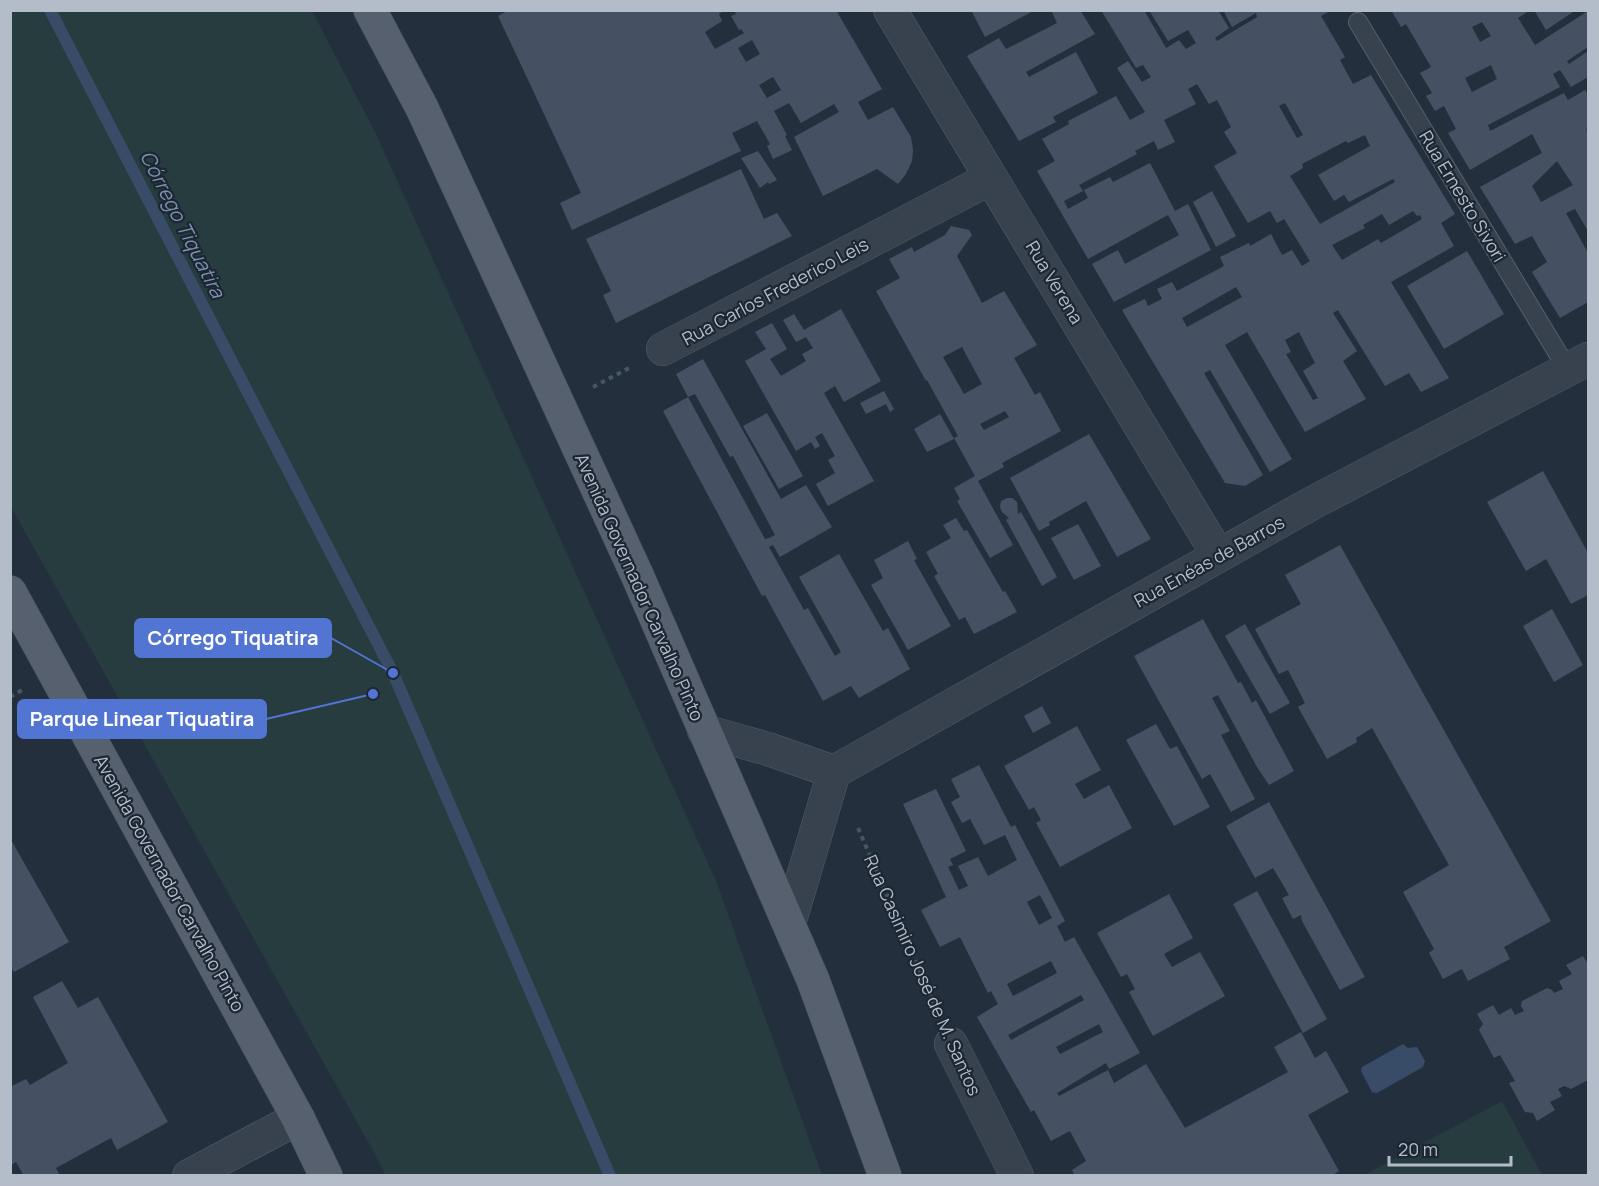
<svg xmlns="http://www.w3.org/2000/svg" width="1599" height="1186" viewBox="0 0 1599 1186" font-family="Manrope,sans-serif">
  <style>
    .green { fill: #263c3f }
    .water { fill: #394c67 }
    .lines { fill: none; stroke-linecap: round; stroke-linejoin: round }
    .stream { stroke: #394c67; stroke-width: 12 }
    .building { fill: #455162; fill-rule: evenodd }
    .lane-casing { stroke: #565f6c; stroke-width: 20 }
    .street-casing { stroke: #565f6c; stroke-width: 34 }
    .primary-casing { stroke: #414a57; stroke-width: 34 }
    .path { stroke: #44595c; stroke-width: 4; stroke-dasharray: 4.5 4.5; stroke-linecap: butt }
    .lane { stroke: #38414e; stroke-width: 18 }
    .street { stroke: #38414e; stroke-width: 33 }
    .primary { stroke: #56606e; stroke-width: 33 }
    .labels { text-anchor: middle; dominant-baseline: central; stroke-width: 4.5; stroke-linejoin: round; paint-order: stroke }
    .street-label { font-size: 18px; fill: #b4bcc9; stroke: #1d2633 }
    .water-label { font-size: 20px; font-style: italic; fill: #7c92b1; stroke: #1d2633 }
    .leader { fill: none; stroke: #5274d3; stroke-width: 2 }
    .callout-dot { fill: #5274d3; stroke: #1d2633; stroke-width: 2 }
    .callout { fill: #5274d3; stroke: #5274d3; stroke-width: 2 }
    .callout-label { font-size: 20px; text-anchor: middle; font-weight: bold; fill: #fff }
  </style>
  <rect width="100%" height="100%" fill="#242f3e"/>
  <g class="green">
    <path d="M10 11H312L375 132 716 881 822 1175H385L375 1154 11 507Z"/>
    <path d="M1502 1101 1542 1175H1364Z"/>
  </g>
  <path class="water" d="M1403 1044 1408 1048 1417 1047 1425 1061 1423 1067 1377 1093 1372 1092 1361 1071 1362 1067Z"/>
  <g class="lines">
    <path class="stream" d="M50 10 393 673 610 1176"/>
  </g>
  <g class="building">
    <path d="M509 10H725L719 14 722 21 705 32 715 49 744 33 741 29 739 30 731 16 736 14 734 10H836L882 89 858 102 868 120 893 107 911 137 913 150 912 161 906 174 898 184 877 169 823 196 794 137 839 112 834 104 801 123 789 103 774 111 787 135 785 136 792 150 773 159 767 146 770 144 757 121 732 133 741 151 572 230 560 203 581 193 498 16ZM752 40 760 54 746 62 738 48ZM773 77 781 90 767 98 759 85Z"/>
    <path d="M971 10H1035L985 37Z"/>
    <path d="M1051 10H1080L1095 34 1026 72 1029 77 1076 52 1098 93 1053 117 1056 122 1019 141 967 56 999 38 1006 49 1057 23Z"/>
    <path d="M1101 10H1144L1166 48 1179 40 1186 49 1196 43 1188 30 1168 41 1149 10H1218L1229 28 1215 38 1217 41 1257 17 1256 13 1232 27 1223 10H1332L1321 16 1345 57 1340 60 1353 84 1371 75 1455 214 1441 223 1454 246 1391 282 1449 378 1421 392 1409 373 1385 386 1338 310 1333 313 1357 351 1343 361 1366 399 1305 432 1247 332 1225 345 1292 459 1270 472 1210 370 1204 373 1263 475 1245 486 1225 483 1122 310 1145 299 1148 306 1162 299 1157 289 1172 282 1177 291 1224 266 1220 257 1249 243 1250 246 1271 234 1282 255 1292 250 1302 266 1310 261 1284 219 1277 223 1270 211 1248 223 1214 166 1237 153 1224 132 1231 127 1217 100 1209 104 1197 84 1188 89 1196 104 1164 120 1175 142 1158 150 1154 141 1135 151 1137 154 1079 185 1083 191 1064 201 1068 209 1088 198 1084 190 1110 177 1113 182 1150 163 1175 211 1188 204 1211 250 1114 302 1092 264 1118 250 1125 264 1179 235 1168 215 1088 259 1037 171 1055 161 1042 139 1069 124 1068 121 1116 96 1130 120 1145 112 1117 68 1128 61 1142 82 1151 77 1143 65 1136 68ZM1285 103 1303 135 1297 138 1279 106ZM1365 135 1370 146 1318 175 1334 201 1344 195 1349 202 1393 179 1395 182 1320 224 1290 176 1303 168 1302 164 1346 141 1348 143ZM1413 211 1417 216 1420 215 1422 219 1381 243 1378 239 1342 260 1332 245 1365 228 1363 225 1382 214 1389 225ZM1236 287 1242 297 1187 327 1182 318ZM1299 332 1315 363 1303 371 1318 398 1313 400 1286 354 1291 352 1285 340Z"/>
    <path d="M1391 10H1530L1518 18 1535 45 1588 11V47L1567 61 1569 64 1588 51V77L1571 87 1560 70 1553 74 1560 87 1488 125 1490 131 1564 93 1568 100 1585 90 1588 94V127L1586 129 1588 134V231L1575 209 1566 213 1588 253V302L1560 318 1532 272 1547 262 1532 236 1515 244 1480 187 1542 153 1532 134 1470 170 1448 133 1456 129 1444 106 1435 111 1426 96 1432 93 1420 73 1431 67 1406 24 1401 27ZM1482 22 1491 36 1480 42 1472 27ZM1491 65 1497 79 1472 92 1465 78ZM1557 161 1573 185 1541 202 1532 186Z"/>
    <path d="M1534 10H1576L1546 30Z"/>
    <path d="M758 151 777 180 769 184 768 182 760 188 741 158Z"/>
    <path d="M741 169 764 219 777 213 792 236 616 323 603 295 611 291 586 239Z"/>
    <path d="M1212 191 1236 236 1216 247 1193 202Z"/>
    <path d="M951 226 969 230 972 235 957 256 982 303 1004 291 1037 345 1014 358 1035 395 1040 392 1061 431 1002 463 1004 467 978 481 1013 545 990 558 957 501 960 499 954 488 975 476 954 438 958 436 927 380 926 381 876 291 900 278 889 259 912 247 914 252 945 235ZM962 347 982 384 964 394 943 357ZM1005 411 1009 417 984 430 980 424Z"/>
    <path d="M1467 251 1504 314 1444 349 1407 286Z"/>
    <path d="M841 309 881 381 844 402 835 386 824 393 874 481 828 506 816 484 835 473 828 460 835 456 822 433 815 437 820 446 815 449 811 442 796 451 745 361 766 349 755 332 772 323 787 349 770 359 781 376 806 361 802 354 813 348 806 337 796 342 783 320 794 314 804 330Z"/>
    <path d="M703 359 781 499 806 485 832 527 780 557 773 545 769 547 804 610 808 608 835 656 841 652 799 577 839 554 883 631 888 628 910 669 859 698 851 686 823 701 765 595 762 596 663 411 688 397 676 374ZM695 394 730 457 733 456 775 535 769 538 765 539 688 397Z"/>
    <path d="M884 391 894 409 890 412 886 404 866 414 860 403Z"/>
    <path d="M767 413 803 476 779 489 743 426Z"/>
    <path d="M940 414 954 439 927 452 914 429Z"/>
    <path d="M1089 434 1151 539 1117 557 1086 501 1049 522 1050 525 1039 531 1010 478Z"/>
    <path d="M1543 471 1588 553V595L1571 604 1546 559 1526 571 1487 502Z"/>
    <path d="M1007 498H1012L1017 502 1018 514 1021 512 1057 577 1042 586 1006 520 1009 518 1002 512 1000 507 1001 501Z"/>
    <path d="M956 518 964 531 967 530 1003 592 1005 591 1017 612 974 634 965 617 959 620 934 576 938 574 926 552 951 538 943 525Z"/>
    <path d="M1078 524 1101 566 1074 580 1051 538Z"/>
    <path d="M908 541 917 559 914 560 951 626 908 650 871 585 883 578 874 560Z"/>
    <path d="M1340 545 1551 921 1504 947 1510 959 1468 981 1462 969 1443 979 1429 953 1434 949 1403 892 1449 865 1372 728 1356 738 1357 742 1327 759 1298 707 1305 703 1288 670 1279 674 1255 629 1301 604 1285 575Z"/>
    <path d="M1552 609 1583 665 1554 682 1523 626Z"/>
    <path d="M1203 619 1238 683 1241 682 1252 703 1256 700 1294 771 1269 785 1257 767 1218 695 1212 698 1230 731 1221 735 1255 799 1231 812 1210 774 1202 779 1134 656Z"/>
    <path d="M1245 624 1290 703 1270 714 1225 636Z"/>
    <path d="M1042 706 1051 723 1033 733 1024 716Z"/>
    <path d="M1156 724 1170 749 1177 746 1210 807 1174 826 1126 740Z"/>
    <path d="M1077 726 1101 770 1075 784 1084 799 1109 785 1132 828 1060 867 1036 823 1041 820 1034 807 1029 810 1004 766Z"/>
    <path d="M979 765 1011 827 1015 825 1065 921 1057 926 1065 942 1074 937 1140 1053 1109 1069 1106 1063 1057 1093 1059 1096 1108 1070 1114 1083 1146 1064 1185 1128 1288 1072 1274 1047 1301 1032 1315 1058 1326 1051 1349 1092 1308 1115 1339 1171 1331 1176H1075L1072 1170 1086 1161 1070 1131 1051 1141 1034 1110 1031 1112 977 1017 998 1004 991 991 988 993 960 937 940 947 921 910 946 897 903 804 936 789 966 851 950 859 953 865 948 867 959 890 968 886 958 866 978 857 988 876 1017 860 1005 835 984 845 970 819 962 823 951 802 960 797 951 779ZM1040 895 1052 918 1039 925 1027 902ZM1051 961 1057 973 1013 996 1007 984ZM1081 995 1084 1000 1011 1040 1008 1035ZM1099 1024 1103 1032 1060 1054 1056 1047Z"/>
    <path d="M1269 802 1365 977 1340 990 1302 921 1301 915 1293 919 1282 898 1289 895 1273 868 1255 878 1226 826Z"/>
    <path d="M10 838 69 942 14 972 10 966Z"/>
    <path d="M1257 891 1327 1019 1303 1033 1233 904Z"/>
    <path d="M1169 894 1193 938 1164 954 1172 967 1200 952 1225 996 1153 1036 1129 992 1135 989 1127 974 1121 977 1097 933Z"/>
    <path d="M1583 956 1588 964V1080L1571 1089 1564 1086 1558 1089 1562 1096 1550 1102 1555 1110 1537 1121 1533 1113 1525 1112 1509 1083 1515 1081 1500 1055 1494 1058 1479 1030 1483 1024 1477 1014 1493 1005 1499 1015 1511 1008 1515 1015 1524 1011 1521 1006 1522 1001 1547 988 1552 990 1554 993 1563 989 1559 981 1572 974 1566 965Z"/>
    <path d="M62 981 78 1008 98 997 168 1122 117 1150 111 1138 56 1168 60 1176H24L16 1162 10 1166V1087L26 1079 30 1085 68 1063 33 997Z"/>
  </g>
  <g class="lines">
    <g class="lane-casing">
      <path id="lane" d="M1358 22 1568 370"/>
    </g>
    <g class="street-casing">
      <g id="street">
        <path d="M890 10 1218 555"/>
        <path d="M663 349 991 178"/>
        <path d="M704 731 768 749 834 772"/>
        <path d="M789 924 834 772 1316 501 1588 359"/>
        <path d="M951 1044 1017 1176"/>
        <path d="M189 1176 298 1118"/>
      </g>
    </g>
    <g class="primary-casing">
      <g id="primary">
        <path d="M370 10 422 108 638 577 813 980 885 1176"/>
        <path d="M10 592 298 1118 326 1176"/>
      </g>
    </g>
    <g class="path">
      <path d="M593 387 631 367"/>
      <path d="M10 697 22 690"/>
      <path d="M858 828 937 1011"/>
    </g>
    <use href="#lane" class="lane"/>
    <use href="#street" class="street"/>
    <use href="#primary" class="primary"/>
  </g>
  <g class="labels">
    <g class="street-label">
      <text transform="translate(1463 196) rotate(59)">Rua Ernesto Sivori</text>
      <text transform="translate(1055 282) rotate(59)">Rua Verena</text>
      <text transform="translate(775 291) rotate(-28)">Rua Carlos Frederico Leis</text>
      <text transform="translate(1209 561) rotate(-29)">Rua Enéas de Barros</text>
      <text transform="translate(640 587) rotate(66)">Avenida Governador Carvalho Pinto</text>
      <text transform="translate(170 883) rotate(61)">Avenida Governador Carvalho Pinto</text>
      <text transform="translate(923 975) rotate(66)">Rua Casimiro José de M. Santos</text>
    </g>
    <g class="water-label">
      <text transform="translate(183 224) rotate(63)">Córrego Tiquatira</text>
    </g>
  </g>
  <path class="leader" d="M393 673L331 638M373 694L266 719"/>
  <g class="callout-dot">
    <circle cx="393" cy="673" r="6"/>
    <circle cx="373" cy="694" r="6"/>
  </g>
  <g class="callout">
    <rect x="135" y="619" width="196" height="38" rx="6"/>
    <rect x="18" y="700" width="248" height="38" rx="6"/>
  </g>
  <g class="callout-label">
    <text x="233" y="645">Córrego Tiquatira</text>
    <text x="142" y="726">Parque Linear Tiquatira</text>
  </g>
  <rect width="1599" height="1186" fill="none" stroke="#b4bcc9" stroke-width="24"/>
  <path d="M1389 1156v9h122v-9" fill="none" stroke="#b4bcc9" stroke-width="3"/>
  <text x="1398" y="1156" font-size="18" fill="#b4bcc9" stroke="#1d2633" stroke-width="4.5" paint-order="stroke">20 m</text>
</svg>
